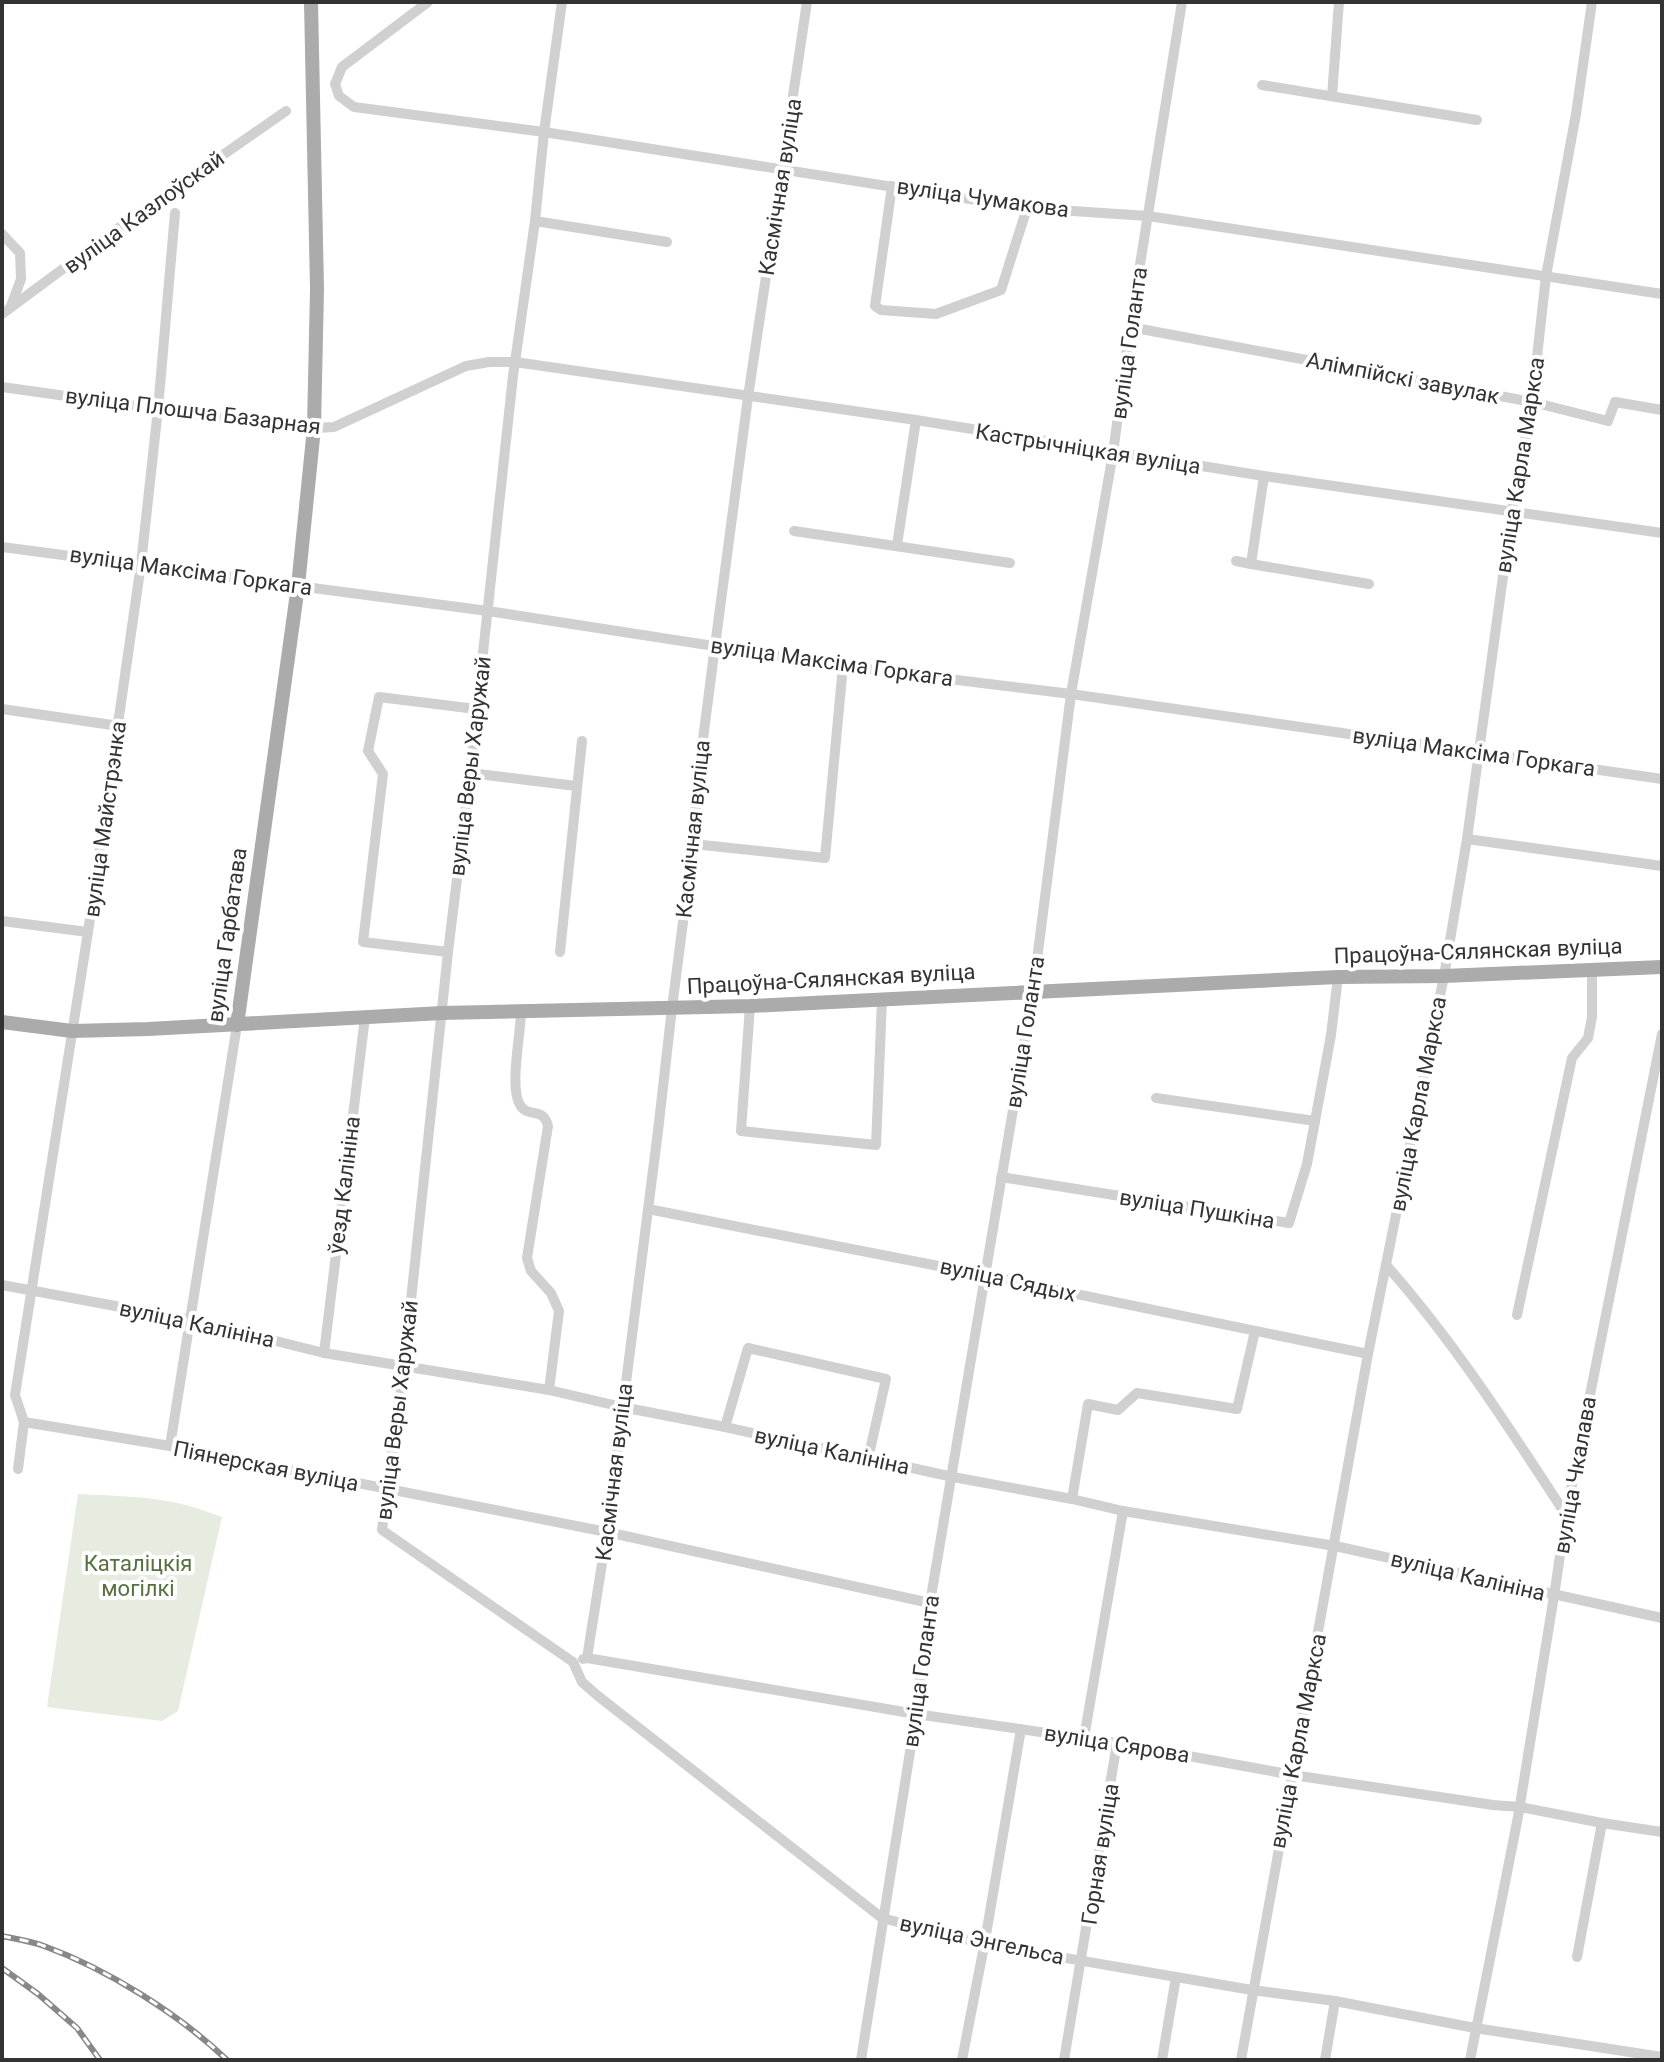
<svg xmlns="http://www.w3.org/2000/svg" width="1664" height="2062" viewBox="0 0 1664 2062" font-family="Roboto,sans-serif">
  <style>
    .green { fill: #e6ecdf }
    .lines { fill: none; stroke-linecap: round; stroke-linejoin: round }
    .minor { stroke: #d0d0d0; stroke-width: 10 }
    .major { stroke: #ababab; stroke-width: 14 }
    .rail-casing { stroke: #888; stroke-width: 6 }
    .rail { stroke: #fff; stroke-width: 3; stroke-dasharray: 9; stroke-linecap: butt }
    .labels { text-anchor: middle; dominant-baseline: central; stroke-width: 8; stroke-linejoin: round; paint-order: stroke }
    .street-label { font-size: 22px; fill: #333; stroke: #fff }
    .park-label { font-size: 22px; fill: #56703f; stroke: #fff }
  </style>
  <rect width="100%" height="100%" fill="#fff"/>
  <path class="green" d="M78 1494C114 1496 151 1496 186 1505 198 1508 210 1513 222 1517L178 1711 162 1721 47 1707Z"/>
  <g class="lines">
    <g class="minor">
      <path d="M428 2 342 67 335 84 339 96 354 107 544 132 1027 208 1148 216 1662 294"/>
      <path d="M562 2 544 132 535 221 513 376 470 773 448 952 404 1366 382 1530 573 1662 582 1682 598 1696 882 1918 984 1944 1252 1990 1335 2001 1475 2028 1662 2057"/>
      <path d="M1262 85 1477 120"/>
      <path d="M1332 96 1339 2"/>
      <path d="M892 186 875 306 881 310 936 314 1001 290 1027 208"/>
      <path d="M535 221 667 242"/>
      <path d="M2 234 20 253 21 279 11 306"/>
      <path d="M2 314 114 231 286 111"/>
      <path d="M1130 327 1532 402 1608 421 1615 402 1662 410"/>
      <path d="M2 387 301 429 334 427 466 366 489 362H515L916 420 1264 476 1662 533"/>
      <path d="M1264 476 1251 564 1369 584"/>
      <path d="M794 531 1010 563"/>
      <path d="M897 545 916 420"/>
      <path d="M2 547 488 611 843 666 1071 694 1662 779"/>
      <path d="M1236 561 1251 564"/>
      <path d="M2 709 119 726"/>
      <path d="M470 773 576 786"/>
      <path d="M1467 839 1662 866"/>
      <path d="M693 844 825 858 843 666"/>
      <path d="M2 921 88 932"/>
      <path d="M448 952 363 942 383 774 368 751 379 697 476 709"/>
      <path d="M560 952 582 741"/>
      <path d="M750 1006 741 1131 876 1145 882 1000"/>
      <path d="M521 1011C521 1034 509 1087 520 1105 529 1119 543 1106 548 1126L527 1258 531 1271 551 1293 559 1311 549 1390"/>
      <path d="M1156 1098 1315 1121"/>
      <path d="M1001 1177 1289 1223 1307 1164 1331 1035 1338 977"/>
      <path d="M648 1209 984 1275 1368 1354"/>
      <path d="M1387 1266C1455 1343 1510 1429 1566 1515"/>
      <path d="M2 1285 191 1320 324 1353 549 1390 622 1407 725 1427 953 1477 1072 1499 1123 1511 1335 1546 1662 1618"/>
      <path d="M1517 1315 1572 1058 1588 1038 1592 1017V969"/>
      <path d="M324 1353 365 1017"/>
      <path d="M24 1422 170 1446 607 1532 930 1603"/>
      <path d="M725 1427 748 1348 886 1379 868 1459"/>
      <path d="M170 1446 237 1025"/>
      <path d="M18 1469 24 1422 15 1395 88 932 141 564 158 409 175 213"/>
      <path d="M1072 1499 1088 1404 1118 1410 1137 1393 1237 1409 1255 1331"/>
      <path d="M587 1658 607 1532 658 1131 672 1008 693 844 699 770 715 646 748 397 807 2"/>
      <path d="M583 1659 587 1658 916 1714 1117 1743 1293 1775 1493 1805 1520 1807 1602 1823 1662 1832"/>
      <path d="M1084 1738 1123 1511"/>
      <path d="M1577 1957 1602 1823"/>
      <path d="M861 2060 916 1714 930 1603 1033 991 1071 694 1113 453 1130 327 1182 2"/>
      <path d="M962 2060 985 1941 1021 1729"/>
      <path d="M1064 2060 1117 1743"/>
      <path d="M1162 2060 1176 1977"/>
      <path d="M1241 2060 1368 1354 1444 976 1467 839 1512 511 1532 402 1546 276 1576 114 1592 2"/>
      <path d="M1325 2060 1335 2001"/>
      <path d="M1470 2060 1518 1817 1554 1596 1566 1515 1662 1034"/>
    </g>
    <g class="major">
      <path d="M2 1022 72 1031 148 1029 442 1013 750 1006 1338 977 1444 976 1662 967"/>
      <path d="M237 1025 298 586 314 428 317 289 311 2"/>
    </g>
    <g class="rail-casing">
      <g id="rail">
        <path d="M2 1936C16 1939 31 1941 44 1946 107 1969 179 2014 227 2060"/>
        <path d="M2 1968 38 1994 77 2028 100 2060"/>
      </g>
    </g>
    <use href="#rail" class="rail"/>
  </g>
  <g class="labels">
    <g class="street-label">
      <text transform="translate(780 187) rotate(-81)">Касмічная вуліца</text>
      <text transform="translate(983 198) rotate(8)">вуліца Чумакова</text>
      <text transform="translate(144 212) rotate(-36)">вуліца Казлоўскай</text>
      <text transform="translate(1129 343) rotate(-82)">вуліца Голанта</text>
      <text transform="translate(1403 378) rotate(11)">Алімпійскі завулак</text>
      <text transform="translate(193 411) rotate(7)">вуліца Плошча Базарная</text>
      <text transform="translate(1088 449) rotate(9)">Кастрычніцкая вуліца</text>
      <text transform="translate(1520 465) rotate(-81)">вуліца Карла Маркса</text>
      <text transform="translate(191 571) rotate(8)">вуліца Максіма Горкага</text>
      <text transform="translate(832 662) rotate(8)">вуліца Максіма Горкага</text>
      <text transform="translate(1474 752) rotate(8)">вуліца Максіма Горкага</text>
      <text transform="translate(470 766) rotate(-83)">вуліца Веры Харужай</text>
      <text transform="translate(105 819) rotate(-82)">вуліца Майстрэнка</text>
      <text transform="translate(693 829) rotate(-84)">Касмічная вуліца</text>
      <text transform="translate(227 935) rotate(-82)">вуліца Гарбатава</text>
      <text transform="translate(1478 951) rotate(-2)">Працоўна-Сялянская вуліца</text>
      <text transform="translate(831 979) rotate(-3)">Працоўна-Сялянская вуліца</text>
      <text transform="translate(1025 1032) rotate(-81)">вуліца Голанта</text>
      <text transform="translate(1418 1104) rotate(-79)">вуліца Карла Маркса</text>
      <text transform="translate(344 1185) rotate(-83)">ўезд Калініна</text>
      <text transform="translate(1197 1209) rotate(9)">вуліца Пушкіна</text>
      <text transform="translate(1008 1280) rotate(12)">вуліца Сядых</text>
      <text transform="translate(197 1324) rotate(12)">вуліца Калініна</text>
      <text transform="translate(397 1410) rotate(-83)">вуліца Веры Харужай</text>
      <text transform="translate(832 1451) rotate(12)">вуліца Калініна</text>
      <text transform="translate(266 1466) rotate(11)">Піянерская вуліца</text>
      <text transform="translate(614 1472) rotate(-83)">Касмічная вуліца</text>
      <text transform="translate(1575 1475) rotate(-80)">вуліца Чкалава</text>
      <text transform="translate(1468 1576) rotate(13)">вуліца Калініна</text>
      <text transform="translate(921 1671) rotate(-82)">вуліца Голанта</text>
      <text transform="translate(1298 1741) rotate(-79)">вуліца Карла Маркса</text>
      <text transform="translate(1117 1744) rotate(9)">вуліца Сярова</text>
      <text transform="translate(1100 1854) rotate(-81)">Горная вуліца</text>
      <text transform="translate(982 1940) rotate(12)">вуліца Энгельса</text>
    </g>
    <g class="park-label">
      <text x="138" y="1563">Каталіцкія<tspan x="138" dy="25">могілкі</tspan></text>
    </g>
  </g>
  <rect width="1664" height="2062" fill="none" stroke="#333333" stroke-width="8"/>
</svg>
